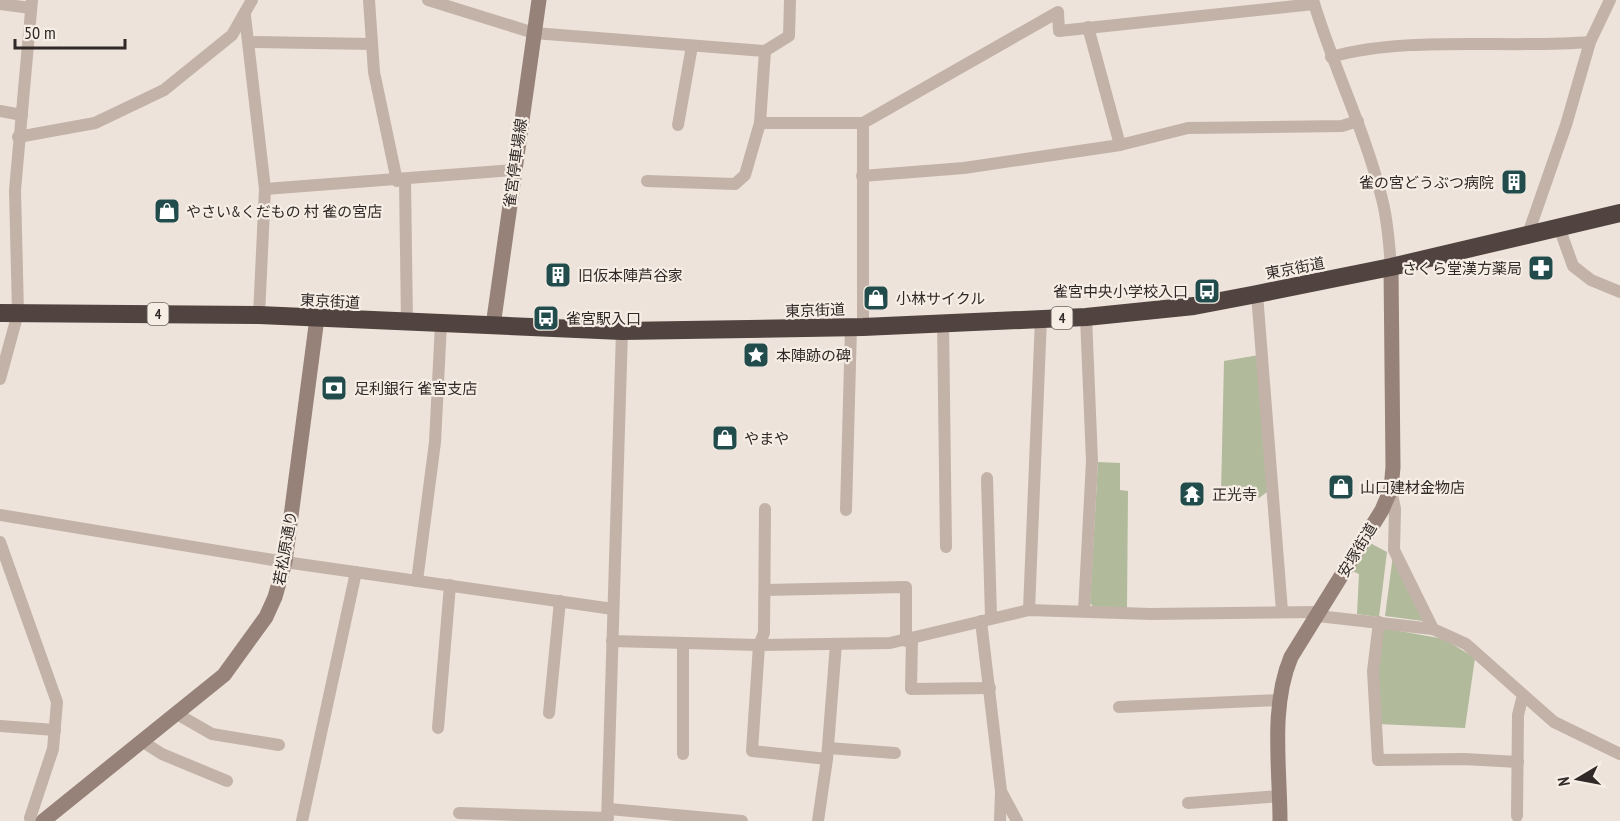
<svg xmlns="http://www.w3.org/2000/svg" width="1620" height="821" viewBox="0 0 1620 821" font-family="'PT Sans Narrow','Noto Sans JP',sans-serif">
  <style>
    .green { fill: #b2ba9c }
    .lines { fill: none; stroke-linecap: round; stroke-linejoin: round }
    .street { stroke: #c3b2a8; stroke-width: 12 }
    .secondary { stroke: #968279; stroke-width: 15 }
    .highway { stroke: #51433f; stroke-width: 18 }
    .labels { text-anchor: middle; dominant-baseline: central; stroke-width: 4.5; stroke-linejoin: round; paint-order: stroke }
    .shield { fill: #f6ede5; stroke: #6c6460; stroke-width: 1.5 }
    .shield-label { font-size: 14px; font-weight: bold; fill: #312927 }
    .street-label { font-size: 15px; fill: #312927; stroke: #f6ede5 }
    .poi-label { font-size: 15px; fill: #312927; stroke: #f6ede5; text-anchor: start }
  </style>
  <rect width="100%" height="100%" fill="#ede3da"/>
  <g class="green">
    <path d="M1259 355 1267 492 1259 498H1250L1248 491 1221 493 1224 361Z"/>
    <path d="M1098 462 1120 463V490L1128 491 1127 610 1095 609 1090 603Z"/>
    <path d="M1370 543 1387 552 1379 617 1357 614 1359 574 1352 571Z"/>
    <path d="M1393 555 1423 621 1385 616Z"/>
    <path d="M1383 628 1444 639 1475 658 1465 728 1378 724 1376 674Z"/>
  </g>
  <g class="lines">
    <g class="street">
      <path d="M369 0 374 72 397 181"/>
      <path d="M428 0 534 33 765 51 760 123H863L1058 12 1059 31 1314 4"/>
      <path d="M1313 0C1333 67 1365 130 1382 199 1388 221 1389 244 1391 267"/>
      <path d="M0 4 31 8"/>
      <path d="M245 16 265 189 259 315"/>
      <path d="M1088 27 1120 145"/>
      <path d="M248 42 372 44"/>
      <path d="M765 51 789 36 790 0"/>
      <path d="M1331 57C1408 35 1509 49 1590 42"/>
      <path d="M0 111 22 115"/>
      <path d="M863 123V327"/>
      <path d="M678 125 692 46"/>
      <path d="M18 137 95 123 164 90 232 35 252 0"/>
      <path d="M862 176 964 168 1120 145 1188 128 1342 126 1358 121"/>
      <path d="M405 180 407 323"/>
      <path d="M647 181 735 184 745 175 760 123"/>
      <path d="M265 189 514 170"/>
      <path d="M1559 227 1573 266 1591 280 1620 292"/>
      <path d="M1528 234 1566 125 1590 42 1610 0"/>
      <path d="M1257 294 1282 611"/>
      <path d="M943 322 946 547"/>
      <path d="M0 379 18 313 15 190 32 0"/>
      <path d="M987 478 991 617"/>
      <path d="M1391 489 1395 509 1394 550 1433 629 1466 644 1554 722 1620 754"/>
      <path d="M765 509 764 633 759 645 752 751 827 759"/>
      <path d="M846 510 851 327"/>
      <path d="M0 515 285 562 613 609"/>
      <path d="M0 542 57 702 53 749 30 818 32 821"/>
      <path d="M417 581 435 442 441 324"/>
      <path d="M765 590 906 587V641"/>
      <path d="M1029 610 1041 318"/>
      <path d="M1084 611 1092 461 1086 317"/>
      <path d="M1318 616 1433 629"/>
      <path d="M981 621 1001 791 1000 821"/>
      <path d="M1379 622 1373 671 1378 760 1464 759 1518 762"/>
      <path d="M912 639 911 689 990 688"/>
      <path d="M612 641 759 645 890 643 1029 610 1151 614 1320 612"/>
      <path d="M1119 707 1279 700"/>
      <path d="M549 713 560 601"/>
      <path d="M177 714 212 734 279 745"/>
      <path d="M0 726 55 730"/>
      <path d="M438 728 450 585"/>
      <path d="M143 742 162 754 227 781"/>
      <path d="M828 748 895 753"/>
      <path d="M683 754V643"/>
      <path d="M1002 793 1017 821"/>
      <path d="M1188 803 1280 796"/>
      <path d="M609 809 742 821"/>
      <path d="M459 813 608 818"/>
      <path d="M1517 816 1518 715 1523 695"/>
      <path d="M302 821 356 572"/>
      <path d="M607 821 622 331"/>
      <path d="M818 821 827 759 836 644"/>
    </g>
    <g class="secondary">
      <path d="M493 326 539 0"/>
      <path d="M43 821 224 675 266 617 275 597 285 562 317 318"/>
      <path d="M1280 821C1280 768 1270 707 1291 657L1382 510 1391 489 1393 467 1391 267"/>
    </g>
    <path class="highway" d="M0 313 259 315 622 331 863 327 1086 317 1194 306 1257 294 1391 267 1620 213"/>
  </g>
  <defs>
    <g id="building-square" transform="scale(1.35)"><rect x="-9" y="-9" width="18" height="18" rx="4" fill="#224c4c" stroke="#f6ede5"/><path d="M-4-6H4V6H1V3H-1V6H-4ZM-2.5-4.3h1.7v1.8h-1.7ZM.8-4.3h1.7v1.8H.8ZM-2.5-1h1.7V.8h-1.7ZM.8-1h1.7V.8H.8Z" fill="#fff"/></g>
    <g id="shop-square" transform="scale(1.35)"><rect x="-9" y="-9" width="18" height="18" rx="4" fill="#224c4c" stroke="#f6ede5"/><path d="M-5-2.5h2.3a2.7 3.5 0 0 1 5.4 0H5L5.5 6h-11ZM-1.5-2.5h3a1.5 2.3 0 0 0-3 0Z" fill="#fff"/></g>
    <g id="pharmacy-square" transform="scale(1.35)"><rect x="-9" y="-9" width="18" height="18" rx="4" fill="#224c4c" stroke="#f6ede5"/><path d="M-2-6h4v4h4v4h-4v4h-4v-4h-4v-4h4Z" fill="#fff"/></g>
    <g id="bus-square" transform="scale(1.35)"><rect x="-9" y="-9" width="18" height="18" rx="4" fill="#224c4c" stroke="#f6ede5"/><path d="M-5-6H5V4H4V6H2V4H-2V6H-4V4H-5ZM-3.5-4V0h7V-4ZM-3.5 1.2v1.5H-2V1.2ZM2 1.2v1.5H3.5V1.2Z" fill="#fff"/></g>
    <g id="sight-square" transform="scale(1.35)"><rect x="-9" y="-9" width="18" height="18" rx="4" fill="#224c4c" stroke="#f6ede5"/><path d="M0-6L1.8-2.2L6-1.7L2.9 1.2L3.7 5.4L0 3.3L-3.7 5.4L-2.9 1.2L-6-1.7L-1.8-2.2Z" fill="#fff"/></g>
    <g id="bank-square" transform="scale(1.35)"><rect x="-9" y="-9" width="18" height="18" rx="4" fill="#224c4c" stroke="#f6ede5"/><path d="M-6-4H6V4H-6ZM0-2.3a2.3 2.3 0 1 0 0 4.6a2.3 2.3 0 1 0 0-4.6Z" fill="#fff"/></g>
    <g id="temple-square" transform="scale(1.35)"><rect x="-9" y="-9" width="18" height="18" rx="4" fill="#224c4c" stroke="#f6ede5"/><path d="M0-6L5-2H3V0L6.5 2.5H4V6H1.5V3h-3V6H-4V2.5H-6.5L-3 0V-2H-5Z" fill="#fff"/></g>
  </defs>
  <g fill-rule="evenodd">
    <use href="#building-square" x="1514" y="182"/>
    <use href="#shop-square" x="167" y="211"/>
    <use href="#pharmacy-square" x="1541" y="268"/>
    <use href="#building-square" x="558" y="275"/>
    <use href="#bus-square" x="1207" y="291"/>
    <use href="#shop-square" x="876" y="298"/>
    <use href="#bus-square" x="546" y="318"/>
    <use href="#sight-square" x="756" y="355"/>
    <use href="#bank-square" x="334" y="388"/>
    <use href="#shop-square" x="725" y="438"/>
    <use href="#shop-square" x="1341" y="487"/>
    <use href="#temple-square" x="1192" y="494"/>
  </g>
  <g class="labels">
    <g class="shield">
      <rect x="147.5" y="303" width="21" height="22" rx="4.5"/>
      <rect x="1051.5" y="307" width="21" height="22" rx="4.5"/>
    </g>
    <g class="shield-label">
      <text x="158" y="314">4</text>
      <text x="1062" y="318">4</text>
    </g>
    <g class="street-label">
      <text transform="translate(515 163) rotate(-82)">雀宮停車場線</text>
      <text transform="translate(1295 268) rotate(-11)">東京街道</text>
      <text transform="translate(330 301) rotate(3)">東京街道</text>
      <text transform="translate(815 310) rotate(-2)">東京街道</text>
      <text transform="translate(285 548) rotate(-80)">若松原通り</text>
      <text transform="translate(1357 550) rotate(-59)">安塚街道</text>
    </g>
    <g class="poi-label">
      <text x="1494" y="182" text-anchor="end">雀の宮どうぶつ病院</text>
      <text x="186" y="211">やさい&amp;くだもの 村 雀の宮店</text>
      <text x="1522" y="268" text-anchor="end">さくら堂漢方薬局</text>
      <text x="578" y="275">旧仮本陣芦谷家</text>
      <text x="1188" y="291" text-anchor="end">雀宮中央小学校入口</text>
      <text x="896" y="298">小林サイクル</text>
      <text x="566" y="318">雀宮駅入口</text>
      <text x="776" y="355">本陣跡の碑</text>
      <text x="354" y="388">足利銀行 雀宮支店</text>
      <text x="744" y="438">やまや</text>
      <text x="1360" y="487">山口建材金物店</text>
      <text x="1212" y="494">正光寺</text>
    </g>
  </g>
  <g transform="translate(1578 779) rotate(260)" stroke="#f6ede5" stroke-width="4.5" paint-order="stroke">
  <path d="M0-4.5L10 22L0 15L-10 22Z" fill="#312927"/>
  <text y="-9" font-size="16" font-weight="bold" text-anchor="middle" fill="#312927">N</text>
  </g>
  <path d="M15 39v9h110v-9" fill="none" stroke="#312927" stroke-width="3"/>
  <text x="24" y="39" font-size="18" fill="#312927" stroke="#f6ede5" stroke-width="4.5" paint-order="stroke">50 m</text>
</svg>
